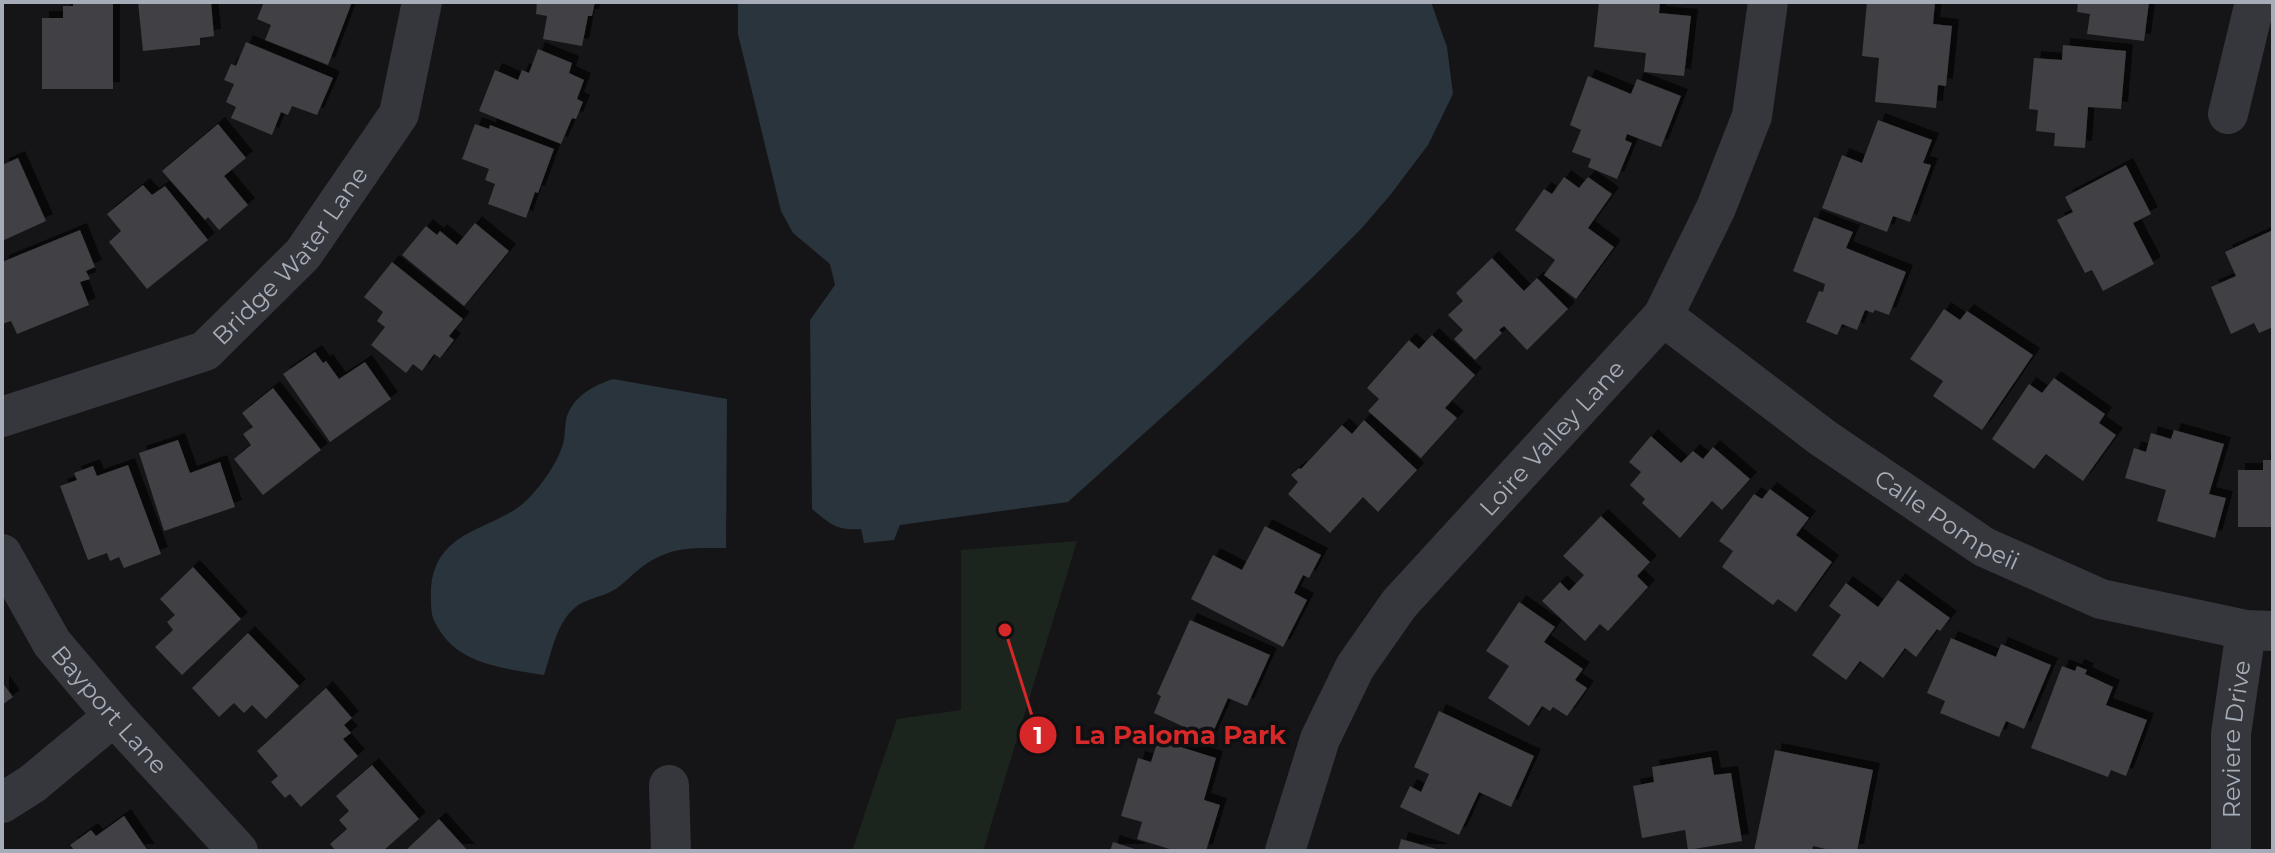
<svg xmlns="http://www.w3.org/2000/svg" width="2275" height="853" viewBox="0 0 2275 853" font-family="Montserrat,sans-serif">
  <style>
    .green { fill: #1c251d }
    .water { fill: #2a343c }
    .building { fill: #3f4044; filter: url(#shadow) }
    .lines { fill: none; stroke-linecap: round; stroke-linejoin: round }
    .minor { stroke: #35373c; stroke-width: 40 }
    .labels { text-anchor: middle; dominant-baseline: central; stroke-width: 7; stroke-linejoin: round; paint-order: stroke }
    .street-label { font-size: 24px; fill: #a6acb8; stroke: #101012 }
    .leader { fill: none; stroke: #d62828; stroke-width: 3 }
    .callout-dot { fill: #d62828; stroke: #101012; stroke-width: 3 }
    .mark-label { font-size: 24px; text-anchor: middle; font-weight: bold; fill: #fff }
    .callout-label { font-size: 26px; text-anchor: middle; font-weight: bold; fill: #d62828; stroke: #101012; stroke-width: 7; stroke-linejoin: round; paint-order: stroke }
  </style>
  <defs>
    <filter id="shadow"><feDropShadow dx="7" dy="-7" stdDeviation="0" flood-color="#0009"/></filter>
  </defs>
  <rect width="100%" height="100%" fill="#151517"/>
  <path class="green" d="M1077 541 983 851H852L897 719 961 710V550Z"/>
  <g class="water">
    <path d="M738 2H1431L1447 47 1453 94 1428 145 1391 194 1361 229 1314 276 1210 374 1068 502 900 525 894 540 864 543 861 529C837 531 830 524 812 509L810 320 835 285 830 264 793 233 781 211 738 34Z"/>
    <path d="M613 379 727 399 726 548C690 548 668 546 638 570 630 576 623 585 614 590 604 596 590 598 580 604 557 618 552 652 544 675 508 669 461 665 440 631 437 626 433 620 432 614 431 609 431 602 431 596 430 577 436 559 450 546 473 525 507 521 529 498 542 484 556 465 562 447 566 437 564 426 567 416 575 395 593 386 613 379Z"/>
  </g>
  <g class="building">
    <path d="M73 2H113V89H42V18H63V6H73Z"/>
    <path d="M138 2H211L214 36 200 38V45L143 51Z"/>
    <path d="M264 2H352L328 65 265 40 271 25 257 19Z"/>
    <path d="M537 2H595L592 16H588L582 46 543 39 547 16 536 14Z"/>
    <path d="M1599 2H1660L1659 13 1691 16 1684 76 1644 72 1646 53 1594 47Z"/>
    <path d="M1867 2 1935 3 1933 24 1952 26 1946 86 1938 85 1936 108 1875 102 1879 58 1862 56Z"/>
    <path d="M2078 2H2149L2144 41 2087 34 2090 14 2077 12Z"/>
    <path d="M246 42 333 78 317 115 292 106 288 115 281 112 272 135 231 118 236 107 226 102 234 84 224 80 231 64 236 66Z"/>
    <path d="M2063 45 2126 51 2121 109 2088 107 2085 148 2054 146 2055 133 2036 131 2038 110 2029 109 2034 58 2062 60Z"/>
    <path d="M538 49 572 63 569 73 584 80 577 99 583 102 576 119 572 118 561 144 479 111 495 70 518 80 522 70 529 73Z"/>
    <path d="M1588 76 1631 94 1637 79 1681 96 1661 147 1627 134 1625 140 1632 143 1617 179 1588 167 1591 159 1572 152 1581 130 1570 125Z"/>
    <path d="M1878 120 1932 140 1923 163 1931 165 1910 222 1893 216 1887 232 1822 208 1842 155 1862 163Z"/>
    <path d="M218 124 246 158 224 176 248 205 219 230 208 217 205 220 162 171Z"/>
    <path d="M475 124 489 129 490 125 554 149 538 193 535 192 526 218 488 204 495 184 485 180 489 169 462 159Z"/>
    <path d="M18 158 46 221 2 241V165Z"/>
    <path d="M2126 165 2151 214 2133 223 2154 264 2103 291 2092 270 2085 273 2057 220 2073 212 2065 197Z"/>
    <path d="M1564 177 1579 188 1588 177 1612 194 1588 228 1614 247 1576 299 1544 275 1555 260 1515 230 1544 189 1552 194Z"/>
    <path d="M143 185 152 195 165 186 208 240 147 289 109 242 121 231 107 214Z"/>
    <path d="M1814 217 1853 232 1846 248 1906 272 1889 315 1875 310 1873 313 1865 310 1857 330 1842 324 1837 335 1806 322 1819 291 1823 292 1825 284 1793 271Z"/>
    <path d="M475 223 509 251 464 306 402 255 426 226 437 235 440 231 457 245Z"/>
    <path d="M80 230 95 267 86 271 90 279 80 282 89 305 17 334 11 321 2 324V298L4 297 2 291V262Z"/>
    <path d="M2273 230V327L2259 333 2254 323 2231 334 2211 287 2236 276 2225 252Z"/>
    <path d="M1492 258 1524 291 1537 278 1568 309 1527 350 1504 326 1499 330 1502 333 1475 360 1454 339 1463 330 1448 315 1463 301 1456 293Z"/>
    <path d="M392 262 463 319 449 336 454 340 440 358 434 354 422 371 413 364 406 373 371 345 385 327 377 321 383 312 364 297Z"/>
    <path d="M1944 309 1960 320 1967 311 2033 355 1982 430 1933 396 1943 381 1910 359Z"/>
    <path d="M1432 335 1475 375 1445 408 1457 418 1421 458 1368 411 1379 399 1367 388 1409 340 1419 349Z"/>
    <path d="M315 352 323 363 326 361 339 379 365 362 391 399 330 442 283 374Z"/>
    <path d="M2054 378 2105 414 2099 423 2116 435 2083 481 2046 454 2034 469 1992 439 2029 384 2042 393Z"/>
    <path d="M273 388 321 450 263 495 234 459 251 445 243 434 253 427 242 413Z"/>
    <path d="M1364 420 1417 470 1378 512 1363 497 1330 533 1288 494 1298 482 1291 475 1299 468 1301 469 1342 425 1352 434Z"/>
    <path d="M2174 430 2224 444 2209 494 2226 498 2215 538 2157 521 2166 490 2125 478 2134 448 2146 452 2151 433 2171 439Z"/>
    <path d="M1651 436 1681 463 1693 451 1703 459 1713 447 1750 479 1722 510 1712 501 1680 538 1642 503 1645 499 1630 485 1641 472 1629 462Z"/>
    <path d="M178 440 190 473 220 462 235 507 164 531 139 453Z"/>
    <path d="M2263 460H2273V527H2238V470H2263Z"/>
    <path d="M128 465 161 554 124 568 119 557 110 561 107 553 88 560 60 486 77 480 74 473 93 466 97 476Z"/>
    <path d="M1770 489 1809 518 1796 535 1832 562 1796 612 1778 599 1773 605 1722 567 1733 551 1719 541 1754 494 1762 499Z"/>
    <path d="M1601 516 1650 562 1637 576 1648 587 1608 631 1600 624 1585 641 1542 601 1560 582 1569 591 1584 575 1563 556Z"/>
    <path d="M1265 526 1321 555 1309 578 1303 575 1294 593 1307 600 1283 647 1191 599 1213 555 1242 570Z"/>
    <path d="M193 567 241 619 182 675 155 647 173 630 167 622 175 615 160 599Z"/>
    <path d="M1898 580 1950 618 1940 631 1937 629 1916 657 1905 648 1883 678 1860 661 1846 680 1812 655 1841 615 1829 606 1846 583 1878 607Z"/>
    <path d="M1519 602 1555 627 1544 642 1583 669 1575 680 1587 688 1567 716 1553 707 1550 711 1542 706 1529 726 1488 698 1509 666 1486 651Z"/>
    <path d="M1190 620 1270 655 1247 706 1228 698 1210 739 1154 713 1161 696 1157 694Z"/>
    <path d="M248 633 299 686 266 719 252 705 244 713 234 703 219 717 192 688Z"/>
    <path d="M1951 638 1996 657 2001 644 2051 665 2024 729 2006 721 1999 737 1940 713 1945 701 1927 693Z"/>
    <path d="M2062 666 2075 671 2077 666 2087 670 2085 674 2113 687 2106 705 2147 720 2126 776 2111 770 2108 777 2031 748Z"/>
    <path d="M2 682 13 697 2 705Z"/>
    <path d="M326 688 352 718 344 725 351 733 343 739 358 756 301 807 290 794 285 798 271 782 278 776 257 751Z"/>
    <path d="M1439 711 1534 756 1511 807 1479 792 1459 835 1400 807 1410 786 1421 792 1429 774 1414 767Z"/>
    <path d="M1158 740 1216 758 1204 800 1220 805 1206 851H1176L1137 839 1142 822 1121 816 1138 758 1151 762Z"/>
    <path d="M1775 750 1873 770 1857 851H1834L1813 846 1812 851H1754Z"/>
    <path d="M1711 757 1714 775 1731 773 1742 841 1688 850 1685 830 1642 838 1633 786 1654 782 1652 767Z"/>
    <path d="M372 765 419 819 383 851H336L330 844 347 829 339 820 349 811 336 796Z"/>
    <path d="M124 816 148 851H75L70 845 91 830 96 836Z"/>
    <path d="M439 819 468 851H405Z"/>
    <path d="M1401 839 1440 850V851H1398Z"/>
    <path d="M1113 842 1138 850V851H1110Z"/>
  </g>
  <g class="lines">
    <g class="minor">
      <path d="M2228 114 2255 2"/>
      <path id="s1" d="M1663 316 1823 438 1984 547 2101 599 2246 630 2273 631"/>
      <path id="s2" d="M2 417 205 351 303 254 399 114 422 2"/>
      <path id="s3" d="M2 554 52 643 114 716 238 851"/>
      <path d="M669 785 671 851"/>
      <path d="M2 803 32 784 114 716"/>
      <path id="s4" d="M1285 851 1320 739 1355 667 1399 604 1663 316 1716 208 1752 116 1768 2"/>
      <path id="s5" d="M2231 851V734L2246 630"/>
    </g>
  </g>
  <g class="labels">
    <g class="street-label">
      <text stroke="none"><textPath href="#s2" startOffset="342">Bridge Water Lane</textPath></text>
      <text stroke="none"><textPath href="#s4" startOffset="500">Loire Valley Lane</textPath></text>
      <text stroke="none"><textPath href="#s1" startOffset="350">Calle Pompeii</textPath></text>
      <text stroke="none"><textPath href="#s3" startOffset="190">Bayport Lane</textPath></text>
      <text stroke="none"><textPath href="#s5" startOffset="112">Reviere Drive</textPath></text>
    </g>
  </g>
  <path class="leader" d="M1005 630L1038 735"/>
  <g class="callout-dot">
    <circle cx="1005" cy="630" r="8"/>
    <circle cx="1038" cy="735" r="20"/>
  </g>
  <g class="mark-label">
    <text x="1038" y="744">1</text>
  </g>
  <g class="callout-label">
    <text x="1180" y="744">La Paloma Park</text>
  </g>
  <rect width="2275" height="853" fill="none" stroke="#a6acb8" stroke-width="8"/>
</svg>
